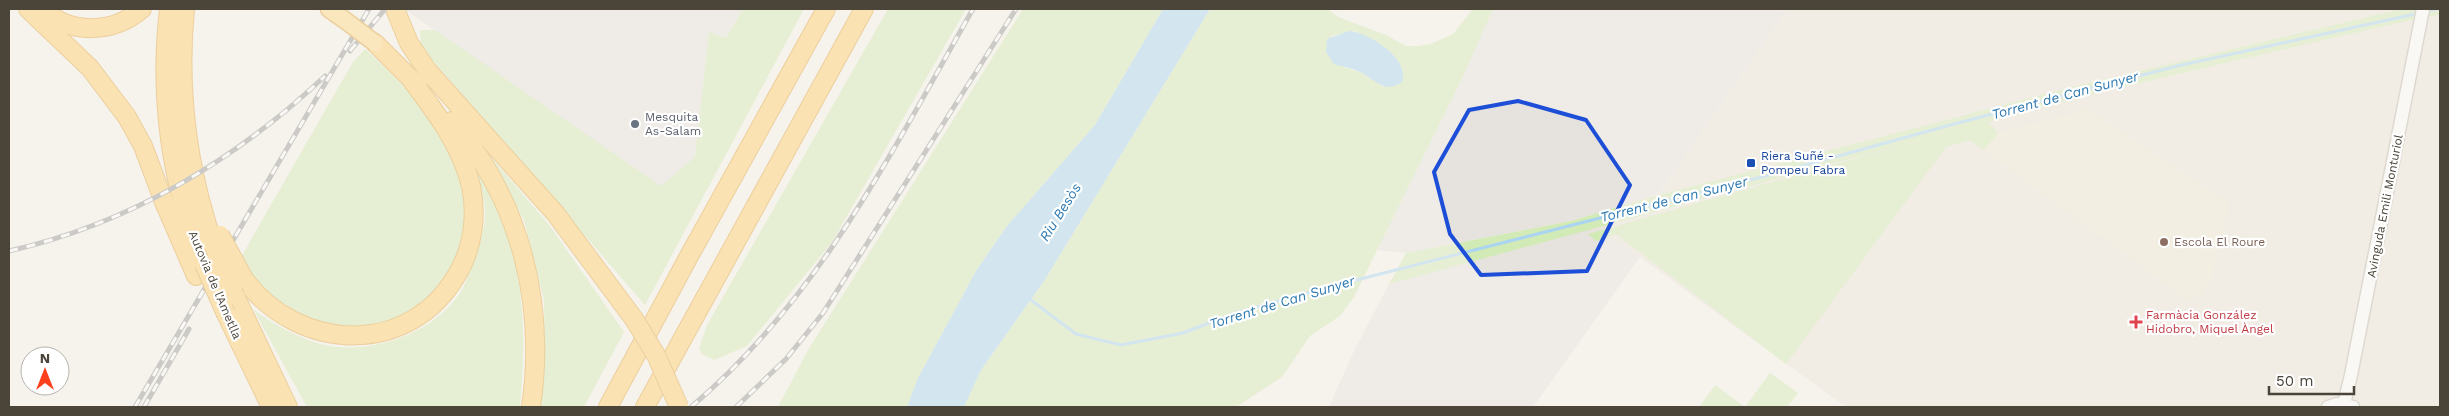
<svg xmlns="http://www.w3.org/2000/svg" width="2449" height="416" viewBox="0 0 2449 416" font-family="'Work Sans',sans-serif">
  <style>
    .residential { fill: #eae5da }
    .industrial { fill: #e6e2dd }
    .education { fill: #efe8d6 }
    .green { fill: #d2eab5; fill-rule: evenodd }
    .water { fill: #a9d4f2 }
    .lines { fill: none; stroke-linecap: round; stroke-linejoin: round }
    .stream { stroke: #a9d4f2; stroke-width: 3 }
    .tertiary-casing { stroke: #c2bbae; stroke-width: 15 }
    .trunk-casing { stroke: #e0a43c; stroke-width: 19 }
    .motorway-casing { stroke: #e0a43c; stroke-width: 20 }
    .tertiary { stroke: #fff; stroke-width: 12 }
    .trunk { stroke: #ffd985; stroke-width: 16 }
    .motorway { stroke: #ffcf6e; stroke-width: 18 }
    .rail-casing { stroke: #9a9a9a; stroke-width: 5 }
    .rail { stroke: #fff; stroke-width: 3; stroke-dasharray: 9; stroke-linecap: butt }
    .trunk-bridge-casing { stroke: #e0a43c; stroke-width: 19; stroke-linecap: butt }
    .motorway-bridge-casing { stroke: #e0a43c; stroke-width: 20; stroke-linecap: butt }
    .trunk-bridge { stroke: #ffd985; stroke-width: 16 }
    .motorway-bridge { stroke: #ffcf6e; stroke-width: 18 }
    .marked { fill: none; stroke: #1d4ed8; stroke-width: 4; stroke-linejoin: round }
    .worship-dot { fill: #6b7280; stroke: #fff; stroke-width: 2 }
    .transit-dot { fill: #1a4fb4; stroke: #fff; stroke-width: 2 }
    .education-dot { fill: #8d6e63; stroke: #fff; stroke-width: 2 }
    .health-dot { fill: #e0444e; stroke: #fff; stroke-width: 2 }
    .labels { text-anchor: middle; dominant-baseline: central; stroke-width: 4.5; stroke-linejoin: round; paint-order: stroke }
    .worship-label { font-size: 12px; fill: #5b616d; stroke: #fff; text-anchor: start }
    .transit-label { font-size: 12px; fill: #164399; stroke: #fff; text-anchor: start }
    .street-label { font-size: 12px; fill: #4b4439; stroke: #fff }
    .education-label { font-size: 12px; fill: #785e54; stroke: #fff; text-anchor: start }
    .health-label { font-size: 12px; fill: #be3a42; stroke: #fff; text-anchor: start }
    .water-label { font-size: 14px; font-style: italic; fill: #2e7ab2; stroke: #fff }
  </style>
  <rect width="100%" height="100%" fill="#f6f3ec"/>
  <g class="residential">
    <path d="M1787 9H2401L2072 87 1655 196 1665 185Z"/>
    <path d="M2440 15V407H1846L1597 226 2084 96 2411 20Z"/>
  </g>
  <g class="industrial">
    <path d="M404 9H743L726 38 709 32 695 157 661 187Z"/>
    <path d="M1493 9H1787L1665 185 1655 196 1571 221 1406 253 1377 250 1467 68Z"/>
    <path d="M1597 226 1640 257 1533 407H1329L1353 353 1389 284Z"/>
  </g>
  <path class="education" d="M2087 109 2229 203 2211 282 2203 294 2185 299 1984 150 1998 133Z"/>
  <g class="green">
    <path d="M743 9H804L645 305 421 47 420 30H435L661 186 695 157 709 32 726 38Z"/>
    <path d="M888 9H966L832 242 747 346 714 360 702 354 699 348 707 325Z"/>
    <path d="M1023 9H1163L1095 125 1007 226 976 271 918 378 907 407H778L808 350Z"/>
    <path d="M1210 9H1328L1338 17 1386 35 1406 46H1418L1431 44 1453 34 1473 9H1493L1467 68 1354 297 1340 316 1310 336 1282 377 1236 407H964L981 370 1044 281ZM1354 31C1373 40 1403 53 1403 77L1384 87 1362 73 1343 67 1331 36Z"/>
    <path d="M2401 9H2440V15L2411 20 2084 96 1988 122 1998 133 1984 150 1970 140 1946 147 1786 364 1616 234 1596 241 1588 234 1946 133 1389 284 1406 253 1571 221 1655 196 2072 87Z"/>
    <path d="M365 49C405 85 451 131 462 186 481 275 393 357 305 319 277 307 256 283 241 257L353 62Z"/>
    <path d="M484 149 550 226 624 332 584 407H540L545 350 544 300 524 220Z"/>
    <path d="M471 161C481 178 493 196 500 215 526 280 526 339 520 407H307L253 309C272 324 297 337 320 344 369 357 438 333 463 288 467 280 469 271 472 263 479 247 486 226 485 208 484 193 475 175 471 161Z"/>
    <path d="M1770 373 1798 393 1787 407H1699L1715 385 1745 407Z"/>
  </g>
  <g class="water">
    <path d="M1163 9H1210L1044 281 981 370 964 407H907L918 378 976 271 1007 226 1095 125Z"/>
    <path d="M1349 31C1368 32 1411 59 1402 82 1384 95 1375 79 1360 72 1352 68 1343 67 1334 64L1326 52 1327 39Z"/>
  </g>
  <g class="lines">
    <g class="stream">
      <path d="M2426 11 2437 9"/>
      <path d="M1027 297 1076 334 1121 345 1183 333 1235 313 1325 288 1773 174 1954 124 2177 66 2420 13"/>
    </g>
    <g class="tertiary-casing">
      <g id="tertiary">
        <path d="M2344 404 2351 375 2423 9"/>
        <path d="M2328 407 2337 404 2353 407"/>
      </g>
    </g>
    <g class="trunk-casing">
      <path id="trunk" d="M329 9 346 21"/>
    </g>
    <g class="motorway-casing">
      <g id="motorway">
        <path d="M28 9 90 68 127 117 143 146 164 202 196 276"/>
        <path d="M43 9C71 36 114 33 142 9"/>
        <path d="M169 9C159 95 170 184 204 264"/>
        <path d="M185 9C177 91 187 168 214 246"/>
        <path d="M395 9 409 43 427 70 555 213 634 319"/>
        <path d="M375 43 418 86"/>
        <path d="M452 121C521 201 546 304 531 407"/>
        <path d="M244 279C299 353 412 358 459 271 473 246 477 215 471 186 461 145 435 111 410 78"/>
        <path d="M235 296 288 407"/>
        <path d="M226 314 271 407"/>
        <path d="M608 407 688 258 826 9"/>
        <path d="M645 407 864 9"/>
      </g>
    </g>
    <use href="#tertiary" class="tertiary"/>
    <use href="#trunk" class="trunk"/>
    <use href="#motorway" class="motorway"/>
    <g class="rail-casing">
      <g id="rail">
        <path d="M350 51 385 9"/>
        <path d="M9 251C129 224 236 160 325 76"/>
        <path d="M135 407 369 9"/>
        <path d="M144 407 189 329"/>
        <path d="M691 407C819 299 892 151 973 9"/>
        <path d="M736 407 786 359 823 313 1016 9"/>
      </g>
    </g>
    <use href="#rail" class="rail"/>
    <g class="trunk-bridge-casing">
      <path id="trunk-bridge" d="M346 21 375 43"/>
    </g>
    <g class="motorway-bridge-casing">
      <g id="motorway-bridge">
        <path d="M220 235 244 279"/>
        <path d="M214 246 235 296"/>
        <path d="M204 264 226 314"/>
        <path d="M634 319 656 355 679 407"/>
      </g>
    </g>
    <use href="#trunk-bridge" class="trunk-bridge"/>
    <use href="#motorway-bridge" class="motorway-bridge"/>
  </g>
  <path d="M0 0H2449V416H0ZM1518 101 1586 120 1630 185 1587 271 1481 275 1450 234 1434 172 1469 110Z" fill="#f6f3ec" fill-opacity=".55" fill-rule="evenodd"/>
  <path class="marked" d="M1518 101 1586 120 1630 185 1587 271 1481 275 1450 234 1434 172 1469 110Z"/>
  <circle class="worship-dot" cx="635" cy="124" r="5"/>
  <rect class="transit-dot" x="1746" y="158" width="10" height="10" rx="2.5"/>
  <circle class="education-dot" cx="2164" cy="242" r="5"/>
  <path class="health-dot" d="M2133.5 314.5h5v5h5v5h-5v5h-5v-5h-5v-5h5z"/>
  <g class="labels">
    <g class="worship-label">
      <text x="645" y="117">Mesquita<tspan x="645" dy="14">As-Salam</tspan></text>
    </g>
    <g class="transit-label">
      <text x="1761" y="156">Riera Suñé -<tspan x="1761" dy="14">Pompeu Fabra</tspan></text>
    </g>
    <g class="street-label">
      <text transform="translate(2385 206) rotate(-79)">Avinguda Emili Monturiol</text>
      <text transform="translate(215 285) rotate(67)">Autovia de l'Ametlla</text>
    </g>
    <g class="education-label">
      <text x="2174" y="242">Escola El Roure</text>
    </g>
    <g class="health-label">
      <text x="2146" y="315">Farmàcia González<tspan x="2146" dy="14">Hidobro, Miquel Àngel</tspan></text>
    </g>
    <g class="water-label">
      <text transform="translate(2065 95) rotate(-15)">Torrent de Can Sunyer</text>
      <text transform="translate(1674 199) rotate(-14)">Torrent de Can Sunyer</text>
      <text transform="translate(1060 212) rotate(-58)">Riu Besòs</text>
      <text transform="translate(1282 302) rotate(-17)">Torrent de Can Sunyer</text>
    </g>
  </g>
  <rect width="2449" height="416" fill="none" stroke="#4b4439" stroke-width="20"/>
  <g transform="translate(45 371)"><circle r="24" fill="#ffffff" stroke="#b7b4b0"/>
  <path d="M0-4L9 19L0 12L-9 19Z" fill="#fc3f1d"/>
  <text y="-8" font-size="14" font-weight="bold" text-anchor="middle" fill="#4b4439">N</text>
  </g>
  <path d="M2269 386v8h85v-8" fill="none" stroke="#4b4439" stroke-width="2.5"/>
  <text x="2276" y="386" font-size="15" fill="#4b4439" stroke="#ffffff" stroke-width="4" paint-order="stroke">50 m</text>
</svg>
